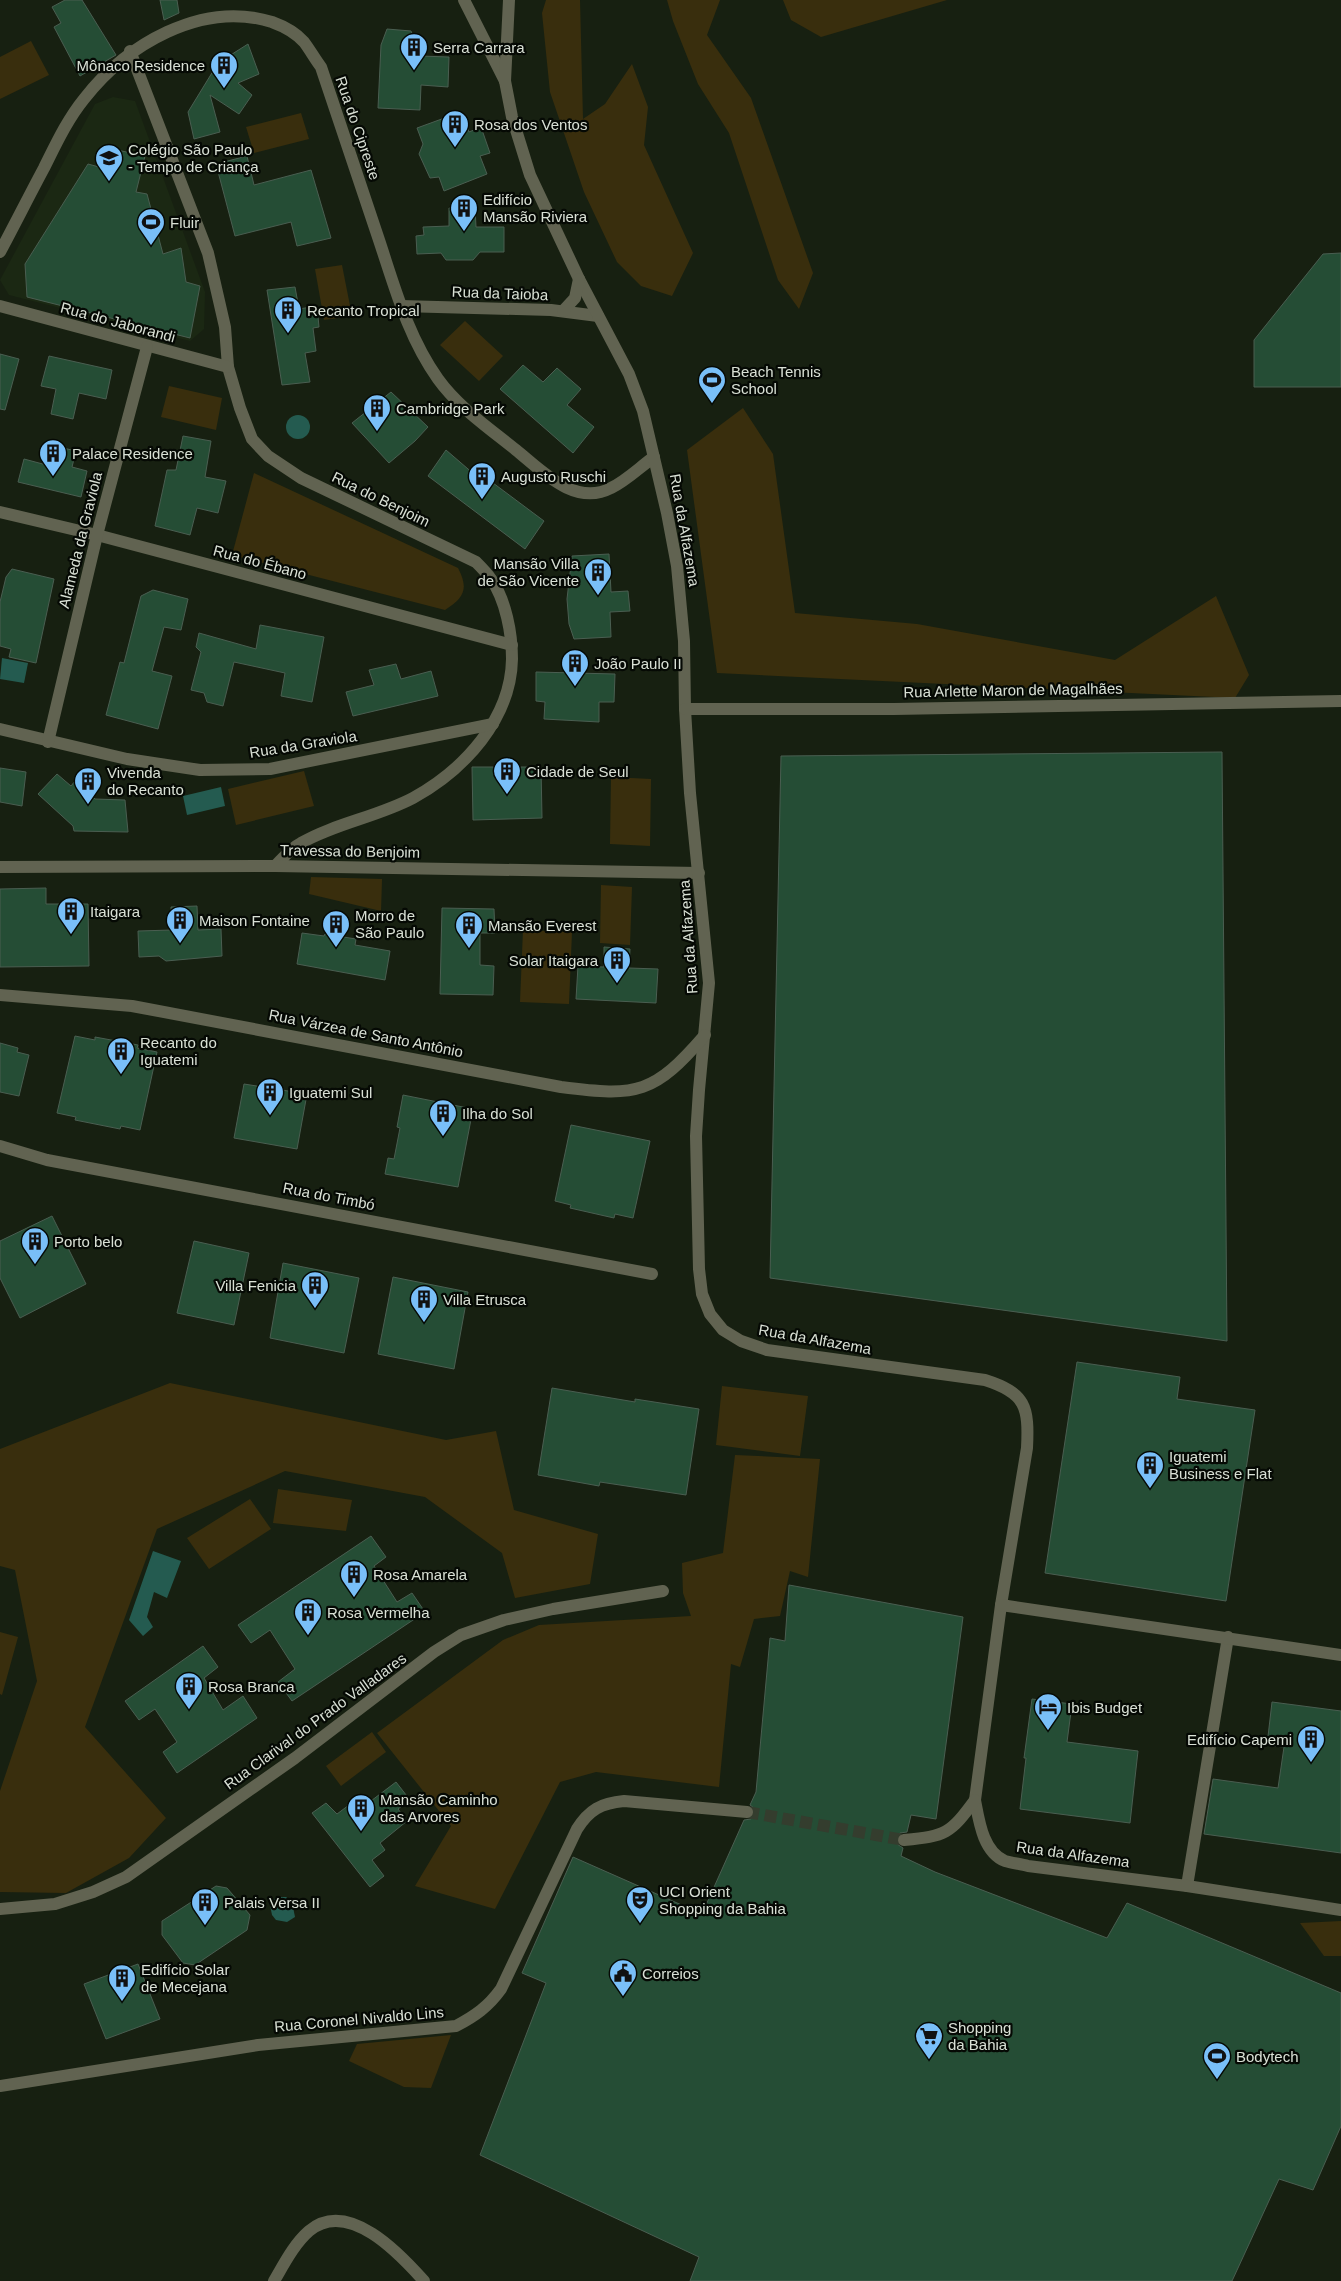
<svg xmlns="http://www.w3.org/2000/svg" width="1341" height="2281" viewBox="0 0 1341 2281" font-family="Arial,sans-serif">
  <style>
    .built { fill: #1b2813 }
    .green { fill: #392e0d }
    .water { fill: #245b50 }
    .building { fill: #254d35; stroke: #4a5e51 }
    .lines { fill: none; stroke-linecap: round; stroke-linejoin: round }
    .tertiary-tunnel { stroke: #343d2e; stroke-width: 12; stroke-dasharray: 12 6; stroke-linecap: butt }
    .pedestrian { stroke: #616351; stroke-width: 12 }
    .minor { stroke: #616351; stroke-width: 12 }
    .tertiary { stroke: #616351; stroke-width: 12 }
    .labels { text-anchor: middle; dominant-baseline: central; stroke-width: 4.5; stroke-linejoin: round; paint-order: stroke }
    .poi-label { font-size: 15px; fill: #d9e0d5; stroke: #050904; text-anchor: start }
    .street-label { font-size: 15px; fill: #d9e0d5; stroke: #050904 }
  </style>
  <rect width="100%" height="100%" fill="#172011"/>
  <path class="built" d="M113 97 135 101 205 292 204 329 190 341 9 295 0 280 95 104Z"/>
  <g class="green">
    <path d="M546 0H580L583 119 605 104 632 64 648 107 644 145 693 253 672 296 641 286 617 262 584 192 550 92 542 13Z"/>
    <path d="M667 0H720L707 35 751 98 813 273 799 309 778 280 729 133 698 84 673 21Z"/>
    <path d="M783 0H947L821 37 791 20Z"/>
    <path d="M31 41 49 75 0 99V57Z"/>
    <path d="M301 113 309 139 254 153 246 127Z"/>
    <path d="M342 265 352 316 324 320 315 269Z"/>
    <path d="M465 321 503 356 479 381 440 345Z"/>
    <path d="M169 386 222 398 216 430 161 417Z"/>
    <path d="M743 408 773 454 795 613 917 624 1115 660 1216 596 1249 675 1235 698 717 673 687 450Z"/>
    <path d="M254 473 458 568C469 589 464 598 445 610L232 555Z"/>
    <path d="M304 771 314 806 236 825 228 789Z"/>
    <path d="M611 777 651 779 650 846 610 844Z"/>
    <path d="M311 877 382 879 381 911 309 894Z"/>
    <path d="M601 885 632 887 630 945 600 943Z"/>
    <path d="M523 930 572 932 569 1004 520 1002Z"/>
    <path d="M170 1383 446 1440 496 1431 514 1510 598 1534 590 1584 515 1598 502 1553 425 1497 285 1471 157 1529 85 1727 166 1818 129 1858 66 1893 0 1892V1791L37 1681 15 1570 0 1566V1449Z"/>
    <path d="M722 1386 808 1396 800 1456 716 1445Z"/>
    <path d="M735 1455 820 1459 808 1577 790 1571 780 1616 754 1619 740 1667 731 1664 719 1787 596 1772 560 1782 495 1909 415 1886 451 1826 377 1733 503 1640 539 1625 691 1616 683 1593 682 1563 723 1553Z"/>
    <path d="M278 1489 352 1500 346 1531 273 1523Z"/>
    <path d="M250 1499 271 1529 209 1569 187 1538Z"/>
    <path d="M0 1632 18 1637 2 1695 0 1694Z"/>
    <path d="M372 1732 386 1752 341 1786 326 1766Z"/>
    <path d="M1341 1921V1956H1324L1300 1923Z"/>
    <path d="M451 2035 431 2088 404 2087 349 2061 357 2044Z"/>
  </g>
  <g class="water">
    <circle cx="298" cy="427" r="12"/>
    <path d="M2 658 28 663 24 683 0 679Z"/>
    <path d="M221 787 225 806 187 815 183 796Z"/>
    <path d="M153 1551 181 1561 167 1598 154 1592 147 1617 153 1627 143 1636 129 1620Z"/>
    <path d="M276 1897H286L292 1902 295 1917 287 1922 276 1920 272 1915 270 1905Z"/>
  </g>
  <g class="building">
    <path d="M65 0H82L116 55 80 76 54 27 61 23 52 7Z"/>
    <path d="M160 0H177L179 13 164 20Z"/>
    <path d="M387 29 411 31 413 36 421 37 420 56 449 57 448 87 421 85 420 110 378 108 381 45Z"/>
    <path d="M248 44 259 74 238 83 252 95 239 114 210 95 220 132 194 139 188 112 218 63Z"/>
    <path d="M461 112 469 132 481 127 490 153 480 156 487 174 444 191 439 177 430 178 419 154 423 144 417 128Z"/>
    <path d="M117 150 145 156 136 192 147 194 163 254 181 248 186 282 200 286 190 338 27 297 25 264 88 164 110 170Z"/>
    <path d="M247 156 254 185 311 170 331 238 297 246 291 222 235 236 216 164Z"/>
    <path d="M475 207 476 227H504V252H480L473 260H446L441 253 417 254 416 236 424 235 423 227 449 226V208Z"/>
    <path d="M1341 253V387H1254V340L1323 254Z"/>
    <path d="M295 287 299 309 317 306 319 327 313 328 316 351 305 353 310 382 282 385 267 290Z"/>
    <path d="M0 354 19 359 5 410 0 409Z"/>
    <path d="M49 356 112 370 106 399 79 393 73 419 51 414 56 389 41 386Z"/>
    <path d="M523 365 543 382 557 368 581 389 567 405 594 427 573 453 500 389Z"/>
    <path d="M391 392 428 427 415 441 389 463 352 423Z"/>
    <path d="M183 436 211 441 205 477 226 481 218 513 197 508 190 535 155 526 167 470H176Z"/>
    <path d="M59 447 76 451 72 467 87 471 81 497 18 482 24 459 54 467Z"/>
    <path d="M446 450 482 481 485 477 544 521 525 549 428 476Z"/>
    <path d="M609 554 611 592 628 591 630 611 610 612 611 637 574 639 569 624 567 599 572 556Z"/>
    <path d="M12 569 54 579 36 663 9 657 11 649 0 646V602L6 577Z"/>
    <path d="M153 590 188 599 181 630 164 627 152 671 172 676 158 729 106 715 120 662 124 663 141 596Z"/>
    <path d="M260 625 324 637 312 702 281 696 285 673 234 662 223 706 207 702 204 693 191 690 201 652 196 647 199 633 256 649Z"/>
    <path d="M396 664 401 679 431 671 438 696 353 716 346 692 374 685 369 670Z"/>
    <path d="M536 672 615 674 614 702H599V722L544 719 545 702 536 701Z"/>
    <path d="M1222 752 1227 1341 770 1278 781 756Z"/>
    <path d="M472 767H541L542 818 473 820Z"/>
    <path d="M0 768 26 772 22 806 0 802Z"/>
    <path d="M57 774 71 786 75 781 95 799 125 800 128 832 74 831 73 826 38 794Z"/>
    <path d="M46 888V904H88L89 966 0 967V889Z"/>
    <path d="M197 906 198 930 221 929 222 956 166 961 159 956 139 957 138 931 172 930 171 907Z"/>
    <path d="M442 908 494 909 495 933H480V965L494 966 493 995 440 994Z"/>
    <path d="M302 933 324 936 325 934 356 939 355 945 390 951 385 980 297 964Z"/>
    <path d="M604 947 630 949 629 968 658 969 656 1003 576 999 578 966 604 967Z"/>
    <path d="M75 1036 95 1040V1037L138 1045 137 1048 157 1052 140 1130 121 1126 120 1129 75 1120 76 1117 57 1113Z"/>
    <path d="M0 1043 18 1048 17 1052 29 1055 19 1096 0 1092Z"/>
    <path d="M244 1084 307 1094 297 1149 234 1138Z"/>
    <path d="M403 1095 473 1109 458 1187 385 1174 388 1158 394 1159 400 1128 397 1127Z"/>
    <path d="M571 1125 650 1141 633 1218 615 1214 614 1218 570 1208 571 1205 555 1201Z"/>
    <path d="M52 1216 86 1284 20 1318 0 1278V1241Z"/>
    <path d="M194 1241 249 1253 234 1325 177 1313Z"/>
    <path d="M283 1263 359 1278 344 1353 270 1338Z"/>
    <path d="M393 1277 468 1292 454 1369 378 1354Z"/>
    <path d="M1077 1362 1180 1377 1177 1399 1255 1410 1226 1601 1045 1573Z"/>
    <path d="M552 1388 635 1402V1399L699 1409 686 1495 600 1482 599 1486 538 1475Z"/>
    <path d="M371 1536 386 1557 374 1566 397 1602 412 1593 425 1612 292 1701 278 1682 295 1669 270 1630 251 1643 238 1625Z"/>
    <path d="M789 1585 963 1617 936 1819 911 1815 907 1832 900 1833 896 1837 897 1844 903 1848 901 1856 935 1872 1107 1938 1127 1903 1341 1993V2126L1313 2190 1279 2179 1232 2281H690L699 2257 480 2155 546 1983 522 1973 573 1857 702 1914 744 1820 751 1819 755 1813 754 1808 750 1805 756 1792 770 1638 785 1641Z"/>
    <path d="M203 1646 218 1667 204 1678 223 1710 243 1696 257 1718 177 1773 163 1752 177 1742 155 1709 139 1720 125 1701Z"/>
    <path d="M1032 1699 1072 1704 1067 1742 1138 1751 1130 1823 1020 1809 1026 1758H1024Z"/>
    <path d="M1272 1702 1341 1711V1853L1204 1834 1213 1779 1278 1788 1284 1747 1267 1745Z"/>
    <path d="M396 1782 410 1800 398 1809 407 1821 380 1843 385 1850 372 1860 384 1876 370 1887 312 1813 326 1803 337 1814 349 1805 355 1813Z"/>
    <path d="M216 1886 227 1888 250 1915 247 1930 195 1965 183 1963 162 1935V1921Z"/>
    <path d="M138 1964 160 2019 106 2039 84 1984Z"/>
  </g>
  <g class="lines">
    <path class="tertiary-tunnel" d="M747 1812 904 1840"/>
    <path class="pedestrian" d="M1187 1886 1228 1637"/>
    <g class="minor">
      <path d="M464 0 505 81"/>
      <path d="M130 51 208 253 225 327 228 367 240 408 252 439 268 456 301 478 476 562C481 567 487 573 491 579 506 600 512 634 512 659 511 719 464 770 413 798 377 817 336 823 301 843 291 848 283 858 275 866"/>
      <path d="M0 252C15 224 29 196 44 168 56 144 67 120 84 99 126 45 201 0 272 22 283 26 296 33 304 42 310 50 315 59 321 67 340 125 360 182 379 240 395 288 408 337 438 379 458 407 489 428 516 450 542 471 575 507 611 488 626 481 640 467 654 457"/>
      <path d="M0 306 228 367"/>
      <path d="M401 306 551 310 598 316"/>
      <path d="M0 512 97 535 512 645"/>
      <path d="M0 729 127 759 200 770 270 769 493 724"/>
      <path d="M48 742 97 535 147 347"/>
      <path d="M0 867 275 866 699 873"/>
      <path d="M0 1146 47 1160 652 1274"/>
      <path d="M0 1909 55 1904 93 1892 126 1877 295 1758 434 1652 461 1635 504 1620 553 1609 663 1591"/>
    </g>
    <g class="tertiary">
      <path d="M509 0 505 81 512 117 530 175 579 279 629 374 643 411 667 513 677 566 684 641 685 709 690 793 709 983 699 1090 696 1136 699 1269 702 1294 710 1314 723 1330 741 1341 767 1350 985 1380C1026 1393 1029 1407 1027 1448L1001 1605 975 1800C979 1821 983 1852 1005 1861 1012 1863 1021 1864 1028 1866L1187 1886 1341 1910"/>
      <path d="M563 311 575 298 579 279"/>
      <path d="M685 709H894L1341 701"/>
      <path d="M0 995 132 1006 561 1087C638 1097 654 1094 705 1035"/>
      <path d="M1001 1605 1341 1655"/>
      <path d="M904 1840C946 1836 950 1834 975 1800"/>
      <path d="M0 2086 258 2045 456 2026C475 2016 488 2007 501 1989L577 1829C589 1810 601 1803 624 1801L747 1812"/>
      <path d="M274 2281C284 2264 294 2244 309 2231 348 2198 400 2254 424 2281"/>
    </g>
  </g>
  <defs>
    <g id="building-pin" transform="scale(1.4375)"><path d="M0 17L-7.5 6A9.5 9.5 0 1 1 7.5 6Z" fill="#79bff8" stroke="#050904"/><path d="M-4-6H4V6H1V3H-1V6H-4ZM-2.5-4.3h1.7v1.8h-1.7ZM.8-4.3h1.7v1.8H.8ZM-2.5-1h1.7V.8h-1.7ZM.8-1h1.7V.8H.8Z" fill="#111"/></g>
    <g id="school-pin" transform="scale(1.4375)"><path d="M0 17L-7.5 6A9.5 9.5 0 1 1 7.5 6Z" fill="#79bff8" stroke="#050904"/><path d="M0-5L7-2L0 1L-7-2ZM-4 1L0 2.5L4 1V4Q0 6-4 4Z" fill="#111"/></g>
    <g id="stadium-pin" transform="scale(1.4375)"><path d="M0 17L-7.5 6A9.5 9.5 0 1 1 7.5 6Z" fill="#79bff8" stroke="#050904"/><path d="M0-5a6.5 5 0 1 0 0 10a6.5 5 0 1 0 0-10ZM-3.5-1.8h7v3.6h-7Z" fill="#111"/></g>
    <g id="hotel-pin" transform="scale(1.4375)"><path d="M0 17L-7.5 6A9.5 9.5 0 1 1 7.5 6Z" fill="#79bff8" stroke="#050904"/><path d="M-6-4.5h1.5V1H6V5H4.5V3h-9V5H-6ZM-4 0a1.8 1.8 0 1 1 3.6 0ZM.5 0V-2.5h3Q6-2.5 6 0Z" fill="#111"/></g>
    <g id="theatre-pin" transform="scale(1.4375)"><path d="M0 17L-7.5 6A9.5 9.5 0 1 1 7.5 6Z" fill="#79bff8" stroke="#050904"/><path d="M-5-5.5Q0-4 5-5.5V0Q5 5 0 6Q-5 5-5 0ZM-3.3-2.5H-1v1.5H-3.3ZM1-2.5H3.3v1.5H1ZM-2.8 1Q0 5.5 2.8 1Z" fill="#111"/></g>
    <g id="civic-pin" transform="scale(1.4375)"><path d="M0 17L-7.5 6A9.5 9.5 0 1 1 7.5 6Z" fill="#79bff8" stroke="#050904"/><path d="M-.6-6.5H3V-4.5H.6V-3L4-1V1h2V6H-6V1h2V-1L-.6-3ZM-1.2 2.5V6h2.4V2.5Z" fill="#111"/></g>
    <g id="supermarket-pin" transform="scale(1.4375)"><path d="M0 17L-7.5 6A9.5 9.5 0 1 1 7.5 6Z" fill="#79bff8" stroke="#050904"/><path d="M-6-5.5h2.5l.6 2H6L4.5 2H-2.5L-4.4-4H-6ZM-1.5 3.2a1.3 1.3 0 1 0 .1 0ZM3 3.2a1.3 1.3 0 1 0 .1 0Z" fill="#111"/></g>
  </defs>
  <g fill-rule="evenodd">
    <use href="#building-pin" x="414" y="47"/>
    <use href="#building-pin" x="224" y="65"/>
    <use href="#building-pin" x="455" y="124"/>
    <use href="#school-pin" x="109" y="158"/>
    <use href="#building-pin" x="464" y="208"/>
    <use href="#stadium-pin" x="151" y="222"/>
    <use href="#building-pin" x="288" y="310"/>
    <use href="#stadium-pin" x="712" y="380"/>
    <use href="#building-pin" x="377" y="408"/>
    <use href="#building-pin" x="53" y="453"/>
    <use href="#building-pin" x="482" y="476"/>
    <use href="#building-pin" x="598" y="572"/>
    <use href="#building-pin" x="575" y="663"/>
    <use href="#building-pin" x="507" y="771"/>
    <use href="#building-pin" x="88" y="781"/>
    <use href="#building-pin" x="71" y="911"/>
    <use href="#building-pin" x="180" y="920"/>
    <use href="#building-pin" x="336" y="924"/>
    <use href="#building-pin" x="469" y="925"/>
    <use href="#building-pin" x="617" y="960"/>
    <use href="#building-pin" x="121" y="1051"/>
    <use href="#building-pin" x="270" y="1092"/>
    <use href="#building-pin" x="443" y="1113"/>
    <use href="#building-pin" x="35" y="1241"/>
    <use href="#building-pin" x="315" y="1285"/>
    <use href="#building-pin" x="424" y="1299"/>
    <use href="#building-pin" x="1150" y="1465"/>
    <use href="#building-pin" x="354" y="1574"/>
    <use href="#building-pin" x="308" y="1612"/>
    <use href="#building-pin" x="189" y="1686"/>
    <use href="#hotel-pin" x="1048" y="1707"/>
    <use href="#building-pin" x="1311" y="1739"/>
    <use href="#building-pin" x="361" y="1808"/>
    <use href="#theatre-pin" x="640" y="1900"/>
    <use href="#building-pin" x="205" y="1902"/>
    <use href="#civic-pin" x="623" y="1973"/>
    <use href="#building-pin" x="122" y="1978"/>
    <use href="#supermarket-pin" x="929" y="2036"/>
    <use href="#stadium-pin" x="1217" y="2056"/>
  </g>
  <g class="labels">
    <g class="poi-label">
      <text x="433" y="47">Serra Carrara</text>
      <text x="205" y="65" text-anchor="end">Mônaco Residence</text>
      <text x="474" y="124">Rosa dos Ventos</text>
      <text x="128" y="149">Colégio São Paulo<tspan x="128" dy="17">- Tempo de Criança</tspan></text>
      <text x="483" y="199">Edifício<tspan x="483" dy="17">Mansão Riviera</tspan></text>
      <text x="170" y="222">Fluir</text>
      <text x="307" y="310">Recanto Tropical</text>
      <text x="731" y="371">Beach Tennis<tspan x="731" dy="17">School</tspan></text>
      <text x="396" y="408">Cambridge Park</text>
      <text x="72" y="453">Palace Residence</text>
      <text x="501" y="476">Augusto Ruschi</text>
      <text x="579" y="563" text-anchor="end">Mansão Villa<tspan x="579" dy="17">de São Vicente</tspan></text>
      <text x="594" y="663">João Paulo II</text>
      <text x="526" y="771">Cidade de Seul</text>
      <text x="107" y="772">Vivenda<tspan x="107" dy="17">do Recanto</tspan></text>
      <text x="90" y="911">Itaigara</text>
      <text x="355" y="915">Morro de<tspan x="355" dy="17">São Paulo</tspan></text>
      <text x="199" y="920">Maison Fontaine</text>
      <text x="488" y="925">Mansão Everest</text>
      <text x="598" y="960" text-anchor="end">Solar Itaigara</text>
      <text x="140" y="1042">Recanto do<tspan x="140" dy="17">Iguatemi</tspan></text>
      <text x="289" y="1092">Iguatemi Sul</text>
      <text x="462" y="1113">Ilha do Sol</text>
      <text x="54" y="1241">Porto belo</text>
      <text x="296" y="1285" text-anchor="end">Villa Fenicia</text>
      <text x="443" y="1299">Villa Etrusca</text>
      <text x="1169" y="1456">Iguatemi<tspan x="1169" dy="17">Business e Flat</tspan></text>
      <text x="373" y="1574">Rosa Amarela</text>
      <text x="327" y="1612">Rosa Vermelha</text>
      <text x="208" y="1686">Rosa Branca</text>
      <text x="1067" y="1707">Ibis Budget</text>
      <text x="1292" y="1739" text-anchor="end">Edifício Capemi</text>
      <text x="380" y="1799">Mansão Caminho<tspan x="380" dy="17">das Arvores</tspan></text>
      <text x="659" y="1891">UCI Orient<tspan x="659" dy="17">Shopping da Bahia</tspan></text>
      <text x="224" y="1902">Palais Versa II</text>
      <text x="141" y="1969">Edifício Solar<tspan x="141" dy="17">de Mecejana</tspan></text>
      <text x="642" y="1973">Correios</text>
      <text x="948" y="2027">Shopping<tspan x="948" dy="17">da Bahia</tspan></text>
      <text x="1236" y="2056">Bodytech</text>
    </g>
    <g class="street-label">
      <text transform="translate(358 128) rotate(71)">Rua do Cipreste</text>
      <text transform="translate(500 293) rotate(2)">Rua da Taioba</text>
      <text transform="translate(118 322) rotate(15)">Rua do Jaborandi</text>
      <text transform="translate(381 499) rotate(26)">Rua do Benjoim</text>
      <text transform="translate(685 530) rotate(80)">Rua da Alfazema</text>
      <text transform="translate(80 540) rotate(-76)">Alameda da Graviola</text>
      <text transform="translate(260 562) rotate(15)">Rua do Ébano</text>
      <text transform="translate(1013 690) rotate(-1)">Rua Arlette Maron de Magalhães</text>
      <text transform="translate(303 744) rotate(-9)">Rua da Graviola</text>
      <text transform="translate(350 851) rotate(1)">Travessa do Benjoim</text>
      <text transform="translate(688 937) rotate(-94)">Rua da Alfazema</text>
      <text transform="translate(366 1033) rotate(11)">Rua Várzea de Santo Antônio</text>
      <text transform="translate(329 1196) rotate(11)">Rua do Timbó</text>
      <text transform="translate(815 1339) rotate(10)">Rua da Alfazema</text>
      <text transform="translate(315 1721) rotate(-36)">Rua Clarival do Prado Valladares</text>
      <text transform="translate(1073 1854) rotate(8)">Rua da Alfazema</text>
      <text transform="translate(359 2019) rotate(-5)">Rua Coronel Nivaldo Lins</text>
    </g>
  </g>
</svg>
